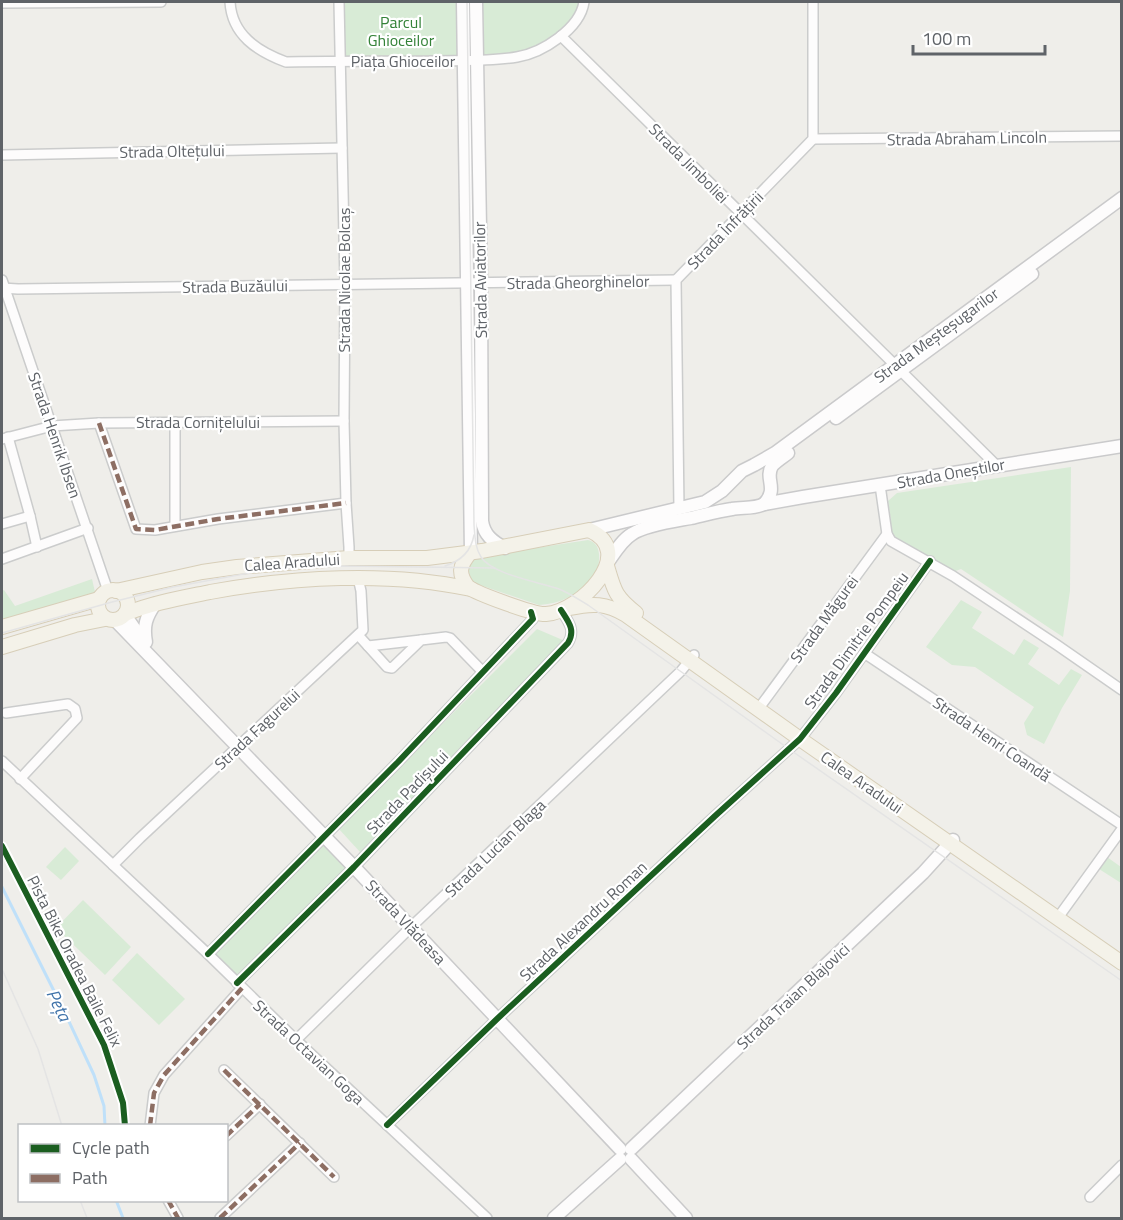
<svg xmlns="http://www.w3.org/2000/svg" width="1123" height="1220" viewBox="0 0 1123 1220" font-family="'Titillium Web',sans-serif">
  <style>
    .green { fill: #d8ebd6 }
    .lines { fill: none; stroke-linecap: round; stroke-linejoin: round }
    .stream { stroke: #bfe0f9; stroke-width: 3 }
    .street-casing { stroke: #cbcccc; stroke-width: 12 }
    .secondary-casing { stroke: #cacacb; stroke-width: 15 }
    .primary-casing { stroke: #d7ceb8; stroke-width: 16 }
    .street { stroke: #fdfcfc; stroke-width: 9 }
    .secondary { stroke: #fdfcfc; stroke-width: 12 }
    .primary { stroke: #f4f2e9; stroke-width: 14 }
    .tram { stroke: #e4e4e4; stroke-width: 1.5 }
    .quiet { stroke: #8d6e63; stroke-width: 4.5; stroke-dasharray: 9 4.5; stroke-linecap: butt }
    .cycleway-casing { stroke: #fff; stroke-width: 10 }
    .cycleway { stroke: #1b5e20; stroke-width: 6 }
    .labels { text-anchor: middle; dominant-baseline: central; stroke-width: 4.5; stroke-linejoin: round; paint-order: stroke }
    .park-label { font-size: 16px; fill: #348238; stroke: #fff }
    .street-label { font-size: 16px; fill: #5f6368; stroke: #fff }
    .water-label { font-size: 18px; font-style: italic; fill: #4174aa; stroke: #fff }
  </style>
  <rect width="100%" height="100%" fill="#efeeea"/>
  <g class="green">
    <path d="M339 2H463L462 60 341 61Z"/>
    <path d="M478 2H581L572 22 556 36 533 49 517 53 479 55Z"/>
    <path d="M1071 467 1070 591 1063 637 961 569 953 572 895 541 891 535 890 528 891 521 888 501 897 493Z"/>
    <path d="M588 540C595 542 598 546 599 554 602 585 566 604 539 605L474 583C467 574 466 563 477 557Z"/>
    <path d="M92 579 95 592 85 600 2 627V591L4 590 15 606Z"/>
    <path d="M961 600 982 612 972 628 1014 655 1024 639 1039 648 1028 664 1059 685 1071 669 1082 675 1062 708 1044 744 1027 735 1024 723 1034 707 975 667 952 665 926 647Z"/>
    <path d="M537 629 565 641 360 852 338 828Z"/>
    <path d="M324 836 354 867 237 983 208 954Z"/>
    <path d="M65 847 79 861 61 880 46 867Z"/>
    <path d="M1107 857 1121 867V883L1099 869Z"/>
    <path d="M83 900 131 947 105 975 56 928Z"/>
    <path d="M137 953 185 999 159 1025 112 980Z"/>
  </g>
  <g class="lines">
    <g class="stream">
      <path d="M2 887 65 1013 94 1075 104 1106 105 1126"/>
      <path d="M116 1200 123 1218"/>
    </g>
    <g class="street-casing">
      <g id="street">
        <path d="M230 2C232 35 257 51 286 62 334 61 381 61 429 61 457 60 489 62 517 57 542 53 580 29 584 2"/>
        <path d="M339 2 345 284 344 421 346 503 349 547V558"/>
        <path d="M2 3 161 2"/>
        <path d="M561 36 895 365"/>
        <path d="M813 139 1122 136"/>
        <path d="M2 155 342 148"/>
        <path d="M2 280 108 591"/>
        <path d="M2 288 18 289 676 280"/>
        <path d="M901 371 996 465"/>
        <path d="M99 423 136 529 155 530 218 519 346 503"/>
        <path d="M8 437 30 516 37 547"/>
        <path d="M2 439 52 426 99 423 344 421"/>
        <path d="M880 485 887 534 891 541 953 576 1057 645 1122 690"/>
        <path d="M679 509 676 280 813 139V2"/>
        <path d="M2 524 30 516"/>
        <path d="M175 526V422"/>
        <path d="M2 559 88 528"/>
        <path d="M358 635 387 667 392 668 421 640 446 637 450 638 482 671"/>
        <path d="M368 646 421 640"/>
        <path d="M864 653 1122 825"/>
        <path d="M762 704 887 534"/>
        <path d="M6 713 68 704 75 709 77 718 20 779"/>
        <path d="M2 761 208 954 296 1040 487 1218"/>
        <path d="M113 865 140 838 363 630 361 591 358 578"/>
        <path d="M1057 919 1122 829"/>
        <path d="M208 954 398 762 531 621 533 619 531 612"/>
        <path d="M237 983 354 867 568 643C576 630 568 621 561 610"/>
        <path d="M296 1040 411 927 681 671 694 655"/>
        <path d="M224 1070 334 1177"/>
        <path d="M387 1125 497 1019 715 816 800 739 836 693 930 561"/>
        <path d="M150 1126 154 1093 164 1075 242 988"/>
        <path d="M226 1136 260 1104"/>
        <path d="M1090 1197 1122 1165"/>
        <path d="M168 1200 178 1218"/>
        <path d="M220 1218 300 1143"/>
      </g>
    </g>
    <g class="secondary-casing">
      <g id="secondary">
        <path d="M463 2 471 553"/>
        <path d="M476 2 481 283 482 521C484 535 493 542 505 548"/>
        <path d="M836 418 1032 274"/>
        <path d="M764 504C779 488 764 479 772 466 776 461 783 457 788 453"/>
        <path d="M589 530 705 502 722 491 742 471 754 465 775 453 1122 198"/>
        <path d="M608 562C615 552 622 540 632 534 645 525 675 521 691 518 704 515 718 511 732 509 743 507 754 509 764 504L803 497 1122 446"/>
        <path d="M125 615 143 641"/>
        <path d="M115 620 354 867 620 1149"/>
        <path d="M146 642C143 626 146 617 155 604"/>
        <path d="M631 1149 923 873 953 840"/>
        <path d="M631 1159 686 1218"/>
        <path d="M554 1218 620 1159"/>
      </g>
    </g>
    <g class="primary-casing">
      <g id="primary">
        <path d="M607 566C614 590 615 597 636 613"/>
        <circle cx="113" cy="605" r="15"/>
        <path d="M116 591 202 572 237 567 349 558H427L482 551 589 530C639 552 580 612 546 614 535 615 478 594 468 587 458 574 459 566 470 553"/>
        <path d="M570 608C592 603 606 603 626 615L800 739 1122 963"/>
        <path d="M125 614C152 603 181 598 210 592 292 577 389 571 471 589"/>
        <path d="M2 627 99 599"/>
        <path d="M2 647 75 625 105 619"/>
      </g>
    </g>
    <use href="#street" class="street"/>
    <use href="#secondary" class="secondary"/>
    <use href="#primary" class="primary"/>
    <g class="tram">
      <path d="M467 2 474 525C475 536 475 548 481 557 493 575 539 582 559 589 569 593 578 599 588 605L789 749 1122 981"/>
      <path d="M445 566C461 561 471 552 474 535"/>
      <path d="M2 633 112 602 173 587 265 570 344 566 495 568"/>
      <path d="M2 969 38 1049 62 1126"/>
      <path d="M80 1200 87 1218"/>
    </g>
    <g class="quiet">
      <path d="M99 423 136 529 155 530 218 519 346 503"/>
      <path d="M224 1070 334 1177"/>
      <path d="M150 1126 154 1093 164 1075 242 988"/>
      <path d="M226 1136 260 1104"/>
      <path d="M168 1200 178 1218"/>
      <path d="M220 1218 300 1143"/>
    </g>
    <g class="cycleway-casing">
      <g id="cycleway">
        <path d="M2 846 104 1045 123 1103 125 1126"/>
        <path d="M208 954 398 762 531 621 533 619 531 612"/>
        <path d="M237 983 354 867 568 643C576 630 568 621 561 610"/>
        <path d="M387 1125 497 1019 715 816 800 739 836 693 930 561"/>
      </g>
    </g>
    <use href="#cycleway" class="cycleway"/>
  </g>
  <g class="labels">
    <g class="park-label">
      <text x="401" y="22">Parcul<tspan x="401" dy="18">Ghioceilor</tspan></text>
    </g>
    <g class="street-label">
      <text x="403" y="61">Piața Ghioceilor</text>
      <text transform="translate(967 138) rotate(-1)">Strada Abraham Lincoln</text>
      <text transform="translate(172 151) rotate(-1)">Strada Oltețului</text>
      <text transform="translate(689 163) rotate(45)">Strada Jimboliei</text>
      <text transform="translate(725 230) rotate(-46)">Strada Înfrățirii</text>
      <text transform="translate(344 280) rotate(-90)">Strada Nicolae Bolcaș</text>
      <text transform="translate(480 280) rotate(-91)">Strada Aviatorilor</text>
      <text transform="translate(578 282) rotate(-1)">Strada Gheorghinelor</text>
      <text transform="translate(235 286) rotate(-1)">Strada Buzăului</text>
      <text transform="translate(936 335) rotate(-36)">Strada Meșteșugarilor</text>
      <text x="198" y="422">Strada Cornițelului</text>
      <text transform="translate(55 435) rotate(71)">Strada Henrik Ibsen</text>
      <text transform="translate(951 473) rotate(-10)">Strada Oneștilor</text>
      <text transform="translate(292 562) rotate(-4)">Calea Aradului</text>
      <text transform="translate(824 619) rotate(-54)">Strada Măgurei</text>
      <text transform="translate(856 640) rotate(-54)">Strada Dimitrie Pompeiu</text>
      <text transform="translate(257 729) rotate(-43)">Strada Fagurelui</text>
      <text transform="translate(992 739) rotate(34)">Strada Henri Coandă</text>
      <text transform="translate(862 782) rotate(35)">Calea Aradului</text>
      <text transform="translate(407 792) rotate(-46)">Strada Padișului</text>
      <text transform="translate(495 848) rotate(-44)">Strada Lucian Blaga</text>
      <text transform="translate(583 921) rotate(-43)">Strada Alexandru Roman</text>
      <text transform="translate(406 922) rotate(47)">Strada Vlădeasa</text>
      <text transform="translate(75 961) rotate(63)">Pista Bike Oradea Baile Felix</text>
      <text transform="translate(793 996) rotate(-43)">Strada Traian Blajovici</text>
      <text transform="translate(309 1052) rotate(43)">Strada Octavian Goga</text>
    </g>
    <g class="water-label">
      <text transform="translate(59 1005) rotate(64)">Peța</text>
    </g>
  </g>
  <rect width="1123" height="1220" fill="none" stroke="#5f6368" stroke-width="6"/>
  <rect x="18" y="1124" width="210" height="78" fill="#ffffff" stroke="#bfc1c3" stroke-width="1.5"/>
  <rect x="30" y="1144" width="30" height="9" fill="#1b5e20" stroke="#bfc1c3" stroke-width="1.5"/>
  <text x="72" y="1154" font-size="18" fill="#5f6368">Cycle path</text>
  <rect x="30" y="1174" width="30" height="9" fill="#8d6e63" stroke="#bfc1c3" stroke-width="1.5"/>
  <text x="72" y="1184" font-size="18" fill="#5f6368">Path</text>
  <path d="M913 45v9h132v-9" fill="none" stroke="#5f6368" stroke-width="3"/>
  <text x="922" y="45" font-size="18" fill="#5f6368" stroke="#ffffff" stroke-width="4.5" paint-order="stroke">100 m</text>
</svg>
